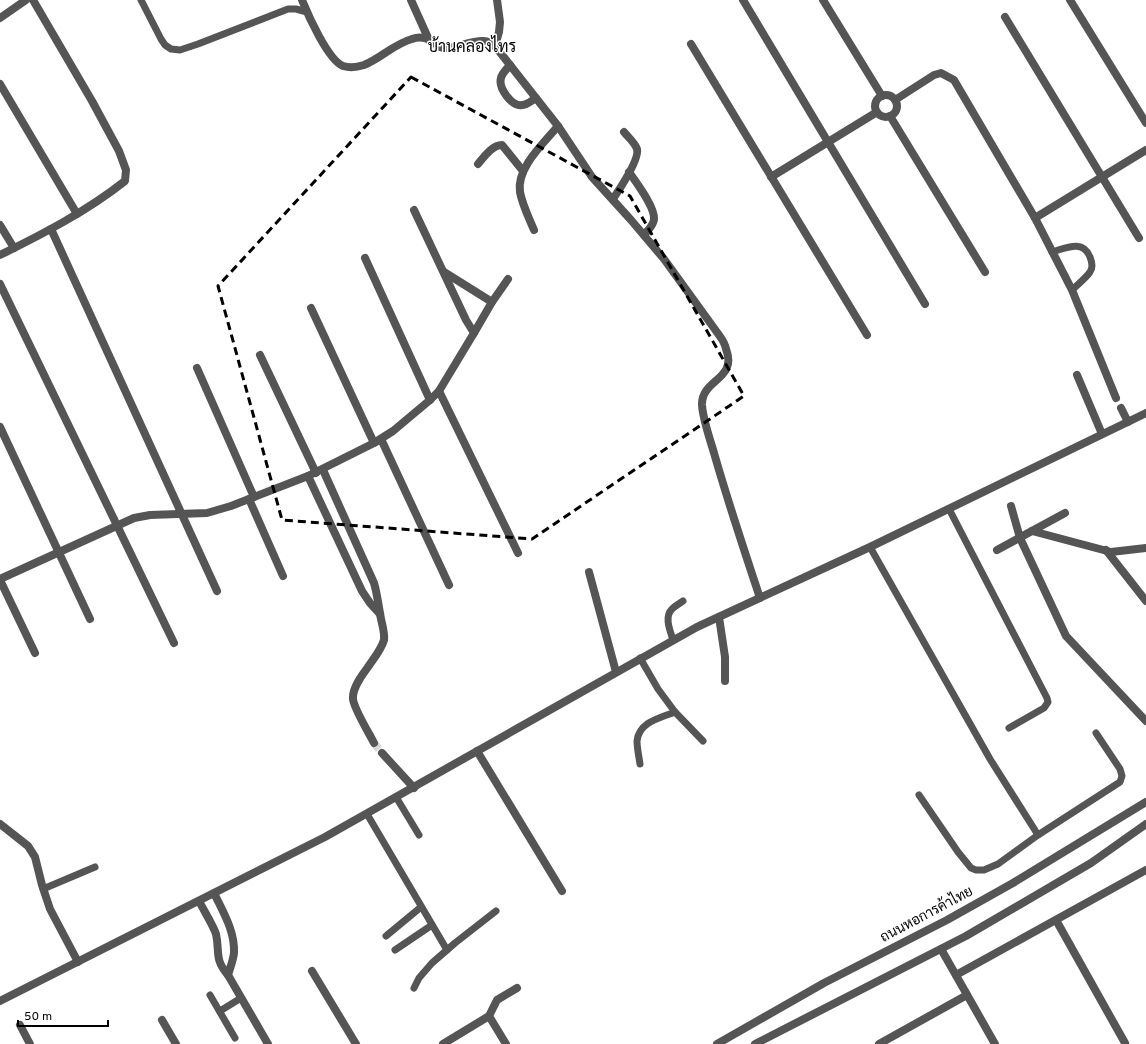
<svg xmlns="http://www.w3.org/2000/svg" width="1146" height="1044" viewBox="0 0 1146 1044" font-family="Overpass,Sarabun,sans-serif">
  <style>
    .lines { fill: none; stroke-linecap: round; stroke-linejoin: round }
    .street-tunnel { stroke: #d9d9d9; stroke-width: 8; stroke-dasharray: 8 4; stroke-linecap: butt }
    .lane { stroke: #555; stroke-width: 7 }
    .street { stroke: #555; stroke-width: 8 }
    .marked { fill: none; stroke: #000; stroke-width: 3; stroke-dasharray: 8 5; stroke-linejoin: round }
    .labels { text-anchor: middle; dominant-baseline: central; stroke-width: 3; stroke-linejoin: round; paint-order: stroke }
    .street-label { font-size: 14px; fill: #000; stroke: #fff }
    .quarter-label { font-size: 16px; fill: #000; stroke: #fff }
  </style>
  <rect width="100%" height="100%" fill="#fff"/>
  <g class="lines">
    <path class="street-tunnel" d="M374 743 382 753"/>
    <g class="lane">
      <path d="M141 0 161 39 165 45 171 49 180 50 198 44 288 9H296L307 12"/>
      <path d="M1052 252C1066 248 1083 239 1090 257 1092 262 1093 268 1090 272 1086 278 1077 285 1072 290"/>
      <path d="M949 509 1047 698 1048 702 1044 708 1009 728"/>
      <path d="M870 547 990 759 1038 835"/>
      <path d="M673 640C670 630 664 617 672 609 675 606 680 603 683 601"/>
      <path d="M640 658 658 689 675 712 703 741"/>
      <path d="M640 764C639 757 637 748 637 741 639 722 660 718 675 712"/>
      <path d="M919 795 958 852 971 868 976 870H984L998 864 1038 835 1120 782 1122 776 1120 769 1096 733"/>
      <path d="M396 797 419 835"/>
      <path d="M367 814 447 950"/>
      <path d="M43 889 95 867"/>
      <path d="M386 936 421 907"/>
      <path d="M395 950 432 925"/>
      <path d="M414 988 419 978 432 963 455 943 496 911"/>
      <path d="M210 995 235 1038"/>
      <path d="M220 1011 241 998"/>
    </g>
    <g class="street">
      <path d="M302 0C308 15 328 60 343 66 349 68 358 67 364 65 381 58 394 44 412 39 417 37 424 37 430 40 437 44 438 49 448 48 460 47 472 40 484 41 488 41 492 44 495 46L558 126 592 177 631 220 664 259 719 335C722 339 725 344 726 349 738 380 701 379 702 405 703 420 710 439 714 453 728 502 744 550 760 598"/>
      <path d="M411 0 429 40"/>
      <path d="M743 0 925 304"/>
      <path d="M823 0 882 96"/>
      <path d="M1070 0 1146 123"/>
      <path d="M1005 17 1139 238"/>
      <path d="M0 18 26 0"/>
      <path d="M691 44 867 335"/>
      <path d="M495 46 499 32 500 22 497 0"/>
      <path d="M510 65C507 69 502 73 501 78 498 88 512 107 522 105 527 105 531 101 536 98"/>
      <path d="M0 84 77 214"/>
      <circle cx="886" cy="106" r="11"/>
      <path d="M895 100 934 75 941 73 954 80 1035 218 1072 290 1116 398"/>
      <path d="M890 116 985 272"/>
      <path d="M478 164C484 157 492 145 502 145L523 171"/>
      <path d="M629 172C636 182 655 207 654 219 654 225 648 230 644 235"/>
      <path d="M771 177 877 112"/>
      <path d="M613 199C619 190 640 159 637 149 635 143 628 137 624 132"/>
      <path d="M1035 218 1146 150"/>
      <path d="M0 225 14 248"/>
      <path d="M51 229 217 591"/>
      <path d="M534 230C529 218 522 204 520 192 516 168 544 143 558 126"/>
      <path d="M0 255C43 234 87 211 125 181L126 170 119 151 92 101 33 0"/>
      <path d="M365 258 430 400"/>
      <path d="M444 272 492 302"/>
      <path d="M0 284 174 643"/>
      <path d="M311 308 374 443"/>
      <path d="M474 333 492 302 508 279"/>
      <path d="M260 355 316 473"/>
      <path d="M197 368 254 497"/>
      <path d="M1077 375 1102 434"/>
      <path d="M439 391 518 553"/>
      <path d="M1121 408 1128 422"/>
      <path d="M0 427 90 619"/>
      <path d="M381 439 449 585"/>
      <path d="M323 470 374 583C377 593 378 603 380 613 381 622 385 631 384 640 381 650 374 658 368 667 362 675 352 688 353 699 354 709 369 733 374 743"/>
      <path d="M308 476 362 591 370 603 380 614"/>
      <path d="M249 499 283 576"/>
      <path d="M1011 506 1020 538 1066 636 1146 721"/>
      <path d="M1032 531 1111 552 1146 548"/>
      <path d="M997 550 1065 513"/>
      <path d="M1106 550 1146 601"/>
      <path d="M589 572 616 672"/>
      <path d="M0 579 134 518 150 515 207 513 231 506 308 476 374 443 393 431 430 400 439 391 474 333 466 320 414 210"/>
      <path d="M0 580 35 653"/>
      <path d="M719 617 725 657V681"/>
      <path d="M477 751 562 891"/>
      <path d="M382 753 414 788"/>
      <path d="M0 824 28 846 35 857 42 885 50 909 78 962"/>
      <path d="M199 901C203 909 213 925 216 934 220 952 214 959 228 975 230 968 233 961 234 953 235 931 223 912 214 893"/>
      <path d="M1056 920 1125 1043"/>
      <path d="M941 949 995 1044"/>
      <path d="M312 971 356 1044"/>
      <path d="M228 975 268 1044"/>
      <path d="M956 975 1146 870"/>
      <path d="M0 1001 325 837 697 627 870 547 1146 413"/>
      <path d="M489 1016 506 1044"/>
      <path d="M162 1020 176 1044"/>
      <path d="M20 1025 30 1044"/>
      <path d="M443 1044 489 1016 497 1000 517 988"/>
      <path d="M717 1044 824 983 947 920 1013 883 1146 802"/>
      <path d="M755 1044 966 936 1091 863 1146 824"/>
      <path d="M879 1044 967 995"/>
    </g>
  </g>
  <path class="marked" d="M411 77 630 196 744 396 532 539 282 520 218 286Z"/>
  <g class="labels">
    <g class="street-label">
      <text transform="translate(927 915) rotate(-28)">ถนนหอการค้าไทย</text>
    </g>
    <g class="quarter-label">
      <text x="472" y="48">บ้านคลองไทร</text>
    </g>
  </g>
  <path d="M18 1020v6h90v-6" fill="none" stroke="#000000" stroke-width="2"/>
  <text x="24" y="1020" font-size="12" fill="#000000" stroke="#ffffff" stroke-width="3" paint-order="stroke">50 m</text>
</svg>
